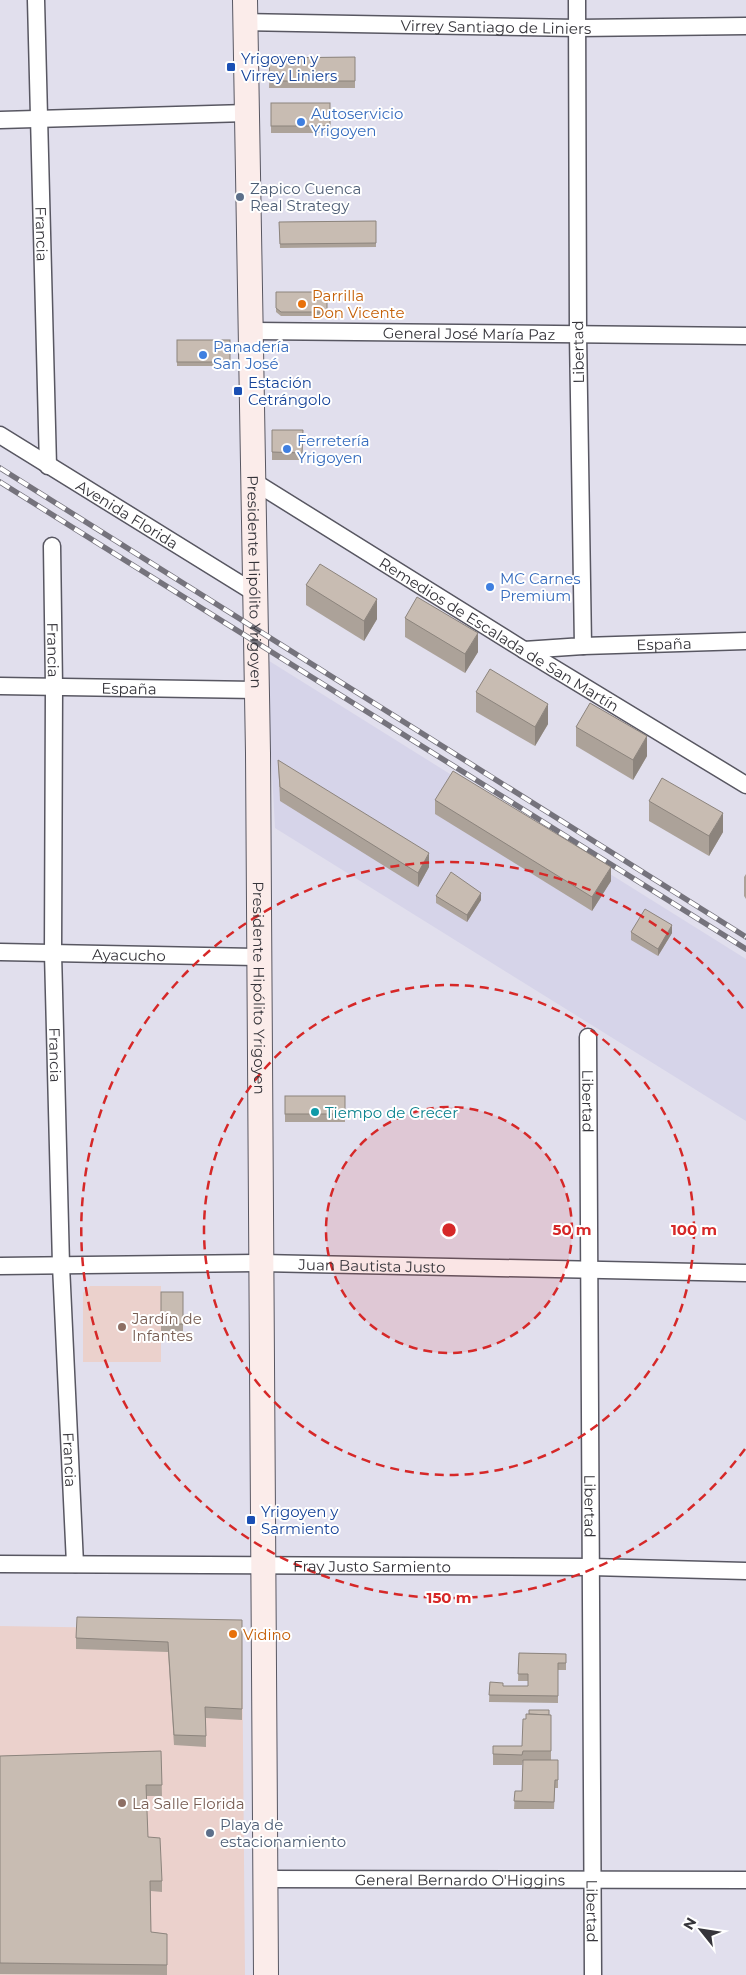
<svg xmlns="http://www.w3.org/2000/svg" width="746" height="1975" viewBox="0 0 746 1975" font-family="Montserrat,sans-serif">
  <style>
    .built { fill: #d6d4e9 }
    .education { fill: #ebd1cc }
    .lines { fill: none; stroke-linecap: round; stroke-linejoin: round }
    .street-casing { stroke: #585762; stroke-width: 19 }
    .secondary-casing { stroke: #585762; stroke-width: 26 }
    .street { stroke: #fff; stroke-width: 16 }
    .secondary { stroke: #fbecea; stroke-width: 24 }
    .rail-casing { stroke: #75737c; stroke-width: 5.5 }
    .rail { stroke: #fff; stroke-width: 4; stroke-dasharray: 11; stroke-linecap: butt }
    .wall { fill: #aca299 }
    .shaded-wall { fill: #8c847d }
    .building { fill: #c8bcb2; stroke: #8c847d }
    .ring { fill: none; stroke: #d62828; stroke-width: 2.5; stroke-dasharray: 9 6 }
    .transit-dot { fill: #1a4fb4; stroke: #fff; stroke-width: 2 }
    .shop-dot { fill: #3f7fe0; stroke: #fff; stroke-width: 2 }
    .service-dot { fill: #5c6f8a; stroke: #fff; stroke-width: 2 }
    .food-dot { fill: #e8710a; stroke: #fff; stroke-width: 2 }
    .culture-dot { fill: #0f9aa8; stroke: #fff; stroke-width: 2 }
    .education-dot { fill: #8d6e63; stroke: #fff; stroke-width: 2 }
    .labels { text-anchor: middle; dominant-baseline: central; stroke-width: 4; stroke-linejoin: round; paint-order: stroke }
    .street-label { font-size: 15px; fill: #35343a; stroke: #fff }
    .transit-label { font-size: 15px; fill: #164399; stroke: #fff; text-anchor: start }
    .shop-label { font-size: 15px; fill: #366cbe; stroke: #fff; text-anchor: start }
    .service-label { font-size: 15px; fill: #4e5e75; stroke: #fff; text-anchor: start }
    .food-label { font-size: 15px; fill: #c56008; stroke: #fff; text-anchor: start }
    .culture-label { font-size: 15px; fill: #0d838f; stroke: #fff; text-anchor: start }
    .education-label { font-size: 15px; fill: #785e54; stroke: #fff; text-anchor: start }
    .centre { fill: #d62828; stroke: #fff; stroke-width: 2.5 }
    .ring-label { font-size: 15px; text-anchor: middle; font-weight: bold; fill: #d62828; stroke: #fff; stroke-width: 4; stroke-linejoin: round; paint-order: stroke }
  </style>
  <rect width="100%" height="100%" fill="#e1dfed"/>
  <path class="built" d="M266 659 746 959V1121L275 828Z"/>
  <g class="education">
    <path d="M90 1286H161V1362H83V1293Z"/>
    <path d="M0 1626 242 1630 245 1975H0Z"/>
  </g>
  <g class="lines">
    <g class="street-casing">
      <g id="street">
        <path id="s1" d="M36 0 48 466"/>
        <path id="s2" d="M246 22 577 28 746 26"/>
        <path d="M0 120 247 113"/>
        <path id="s3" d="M251 331 746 336"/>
        <path id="s4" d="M0 435 255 593"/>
        <path id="s5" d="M253 481 524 650 746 785"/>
        <path id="s6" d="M52 546 54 687 53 953 61 1265 75 1564"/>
        <path id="s7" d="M583 646 746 641"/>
        <path d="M524 650 583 646 578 334 577 0"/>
        <path id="s8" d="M0 686 257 690"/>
        <path id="s9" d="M0 952 258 957"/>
        <path id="s10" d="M588 1037 593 1975"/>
        <path id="s11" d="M0 1266 261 1263 746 1273"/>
        <path id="s12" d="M0 1564 591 1567 746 1571"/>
        <path id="s13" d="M265 1879 746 1880"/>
      </g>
    </g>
    <g class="secondary-casing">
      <g id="secondary">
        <path id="s14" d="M245 0 258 753 266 1975"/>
      </g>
    </g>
    <use href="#street" class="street"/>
    <use href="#secondary" class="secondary"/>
    <g class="rail-casing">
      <g id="rail">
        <path d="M0 468 746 937"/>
        <path d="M0 482 746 949"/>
      </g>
    </g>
    <use href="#rail" class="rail"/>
  </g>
  <g class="wall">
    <path d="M355 57V88H269L270 58Z"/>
    <rect x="271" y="103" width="59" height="30"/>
    <path d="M376 221V247L280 248 279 222Z"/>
    <path d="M276 292H327V316H281L276 312Z"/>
    <rect x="177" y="340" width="53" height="26"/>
    <path d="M272 430H303L302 460H272Z"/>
    <path d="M306 585 377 619 364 641 306 605Z"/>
    <path d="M405 618 478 652 465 673 405 637Z"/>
    <path d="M476 692 548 724 535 746 476 712Z"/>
    <path d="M576 727 647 756 633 780 576 746Z"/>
    <path d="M278 760 429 867 418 887 280 801Z"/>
    <path d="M435 800 611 881 592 911 435 814Z"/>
    <path d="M649 801 723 832 709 856 649 821Z"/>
    <path d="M746 874V899L744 896V877Z"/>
    <path d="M436 896 481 900 467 922 436 903Z"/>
    <path d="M631 932 672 933 658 956 631 940Z"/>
    <rect x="285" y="1096" width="60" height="26"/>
    <path d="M161 1292H183V1332L161 1331Z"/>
    <path d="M242 1620V1720L206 1718V1747L174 1745 168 1652 76 1649V1638Z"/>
    <path d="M519 1653 566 1654V1670H558V1703L489 1702 490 1682 503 1686H528V1681H518Z"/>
    <path d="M549 1715H551V1760H558V1788H555L554 1809H514L515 1791H522L523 1761 522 1765H493V1746H522L526 1719Z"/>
    <path d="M161 1751 162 1796H146L148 1837 162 1881V1892L151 1891V1932L167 1934V1975L0 1974V1756Z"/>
  </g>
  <g class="shaded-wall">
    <path d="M377 599V619L364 641V621Z"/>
    <path d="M478 633V652L465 673V654Z"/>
    <path d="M548 704V724L535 746V727Z"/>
    <path d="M647 736V756L633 780V760Z"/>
    <path d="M723 813V832L709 856V836Z"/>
    <path d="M429 853V867L418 887V873Z"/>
    <path d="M611 867V881L592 911V897Z"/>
    <path d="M481 893V900L467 922V915Z"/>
    <path d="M672 925V933L658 956V949Z"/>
  </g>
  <g class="building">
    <path d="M355 57V81H269L270 58Z"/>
    <rect x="271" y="103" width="59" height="23"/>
    <path d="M376 221V243L280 244 279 222Z"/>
    <path d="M276 292H327V312H281L276 308Z"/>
    <rect x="177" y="340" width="53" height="22"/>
    <path d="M272 430H303L302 453 272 452Z"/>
    <path d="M320 564 377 599 364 621 306 585Z"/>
    <path d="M417 597 478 633 465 654 405 618Z"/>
    <path d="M490 669 548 704 535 727 476 692Z"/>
    <path d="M590 703 647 736 633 760 576 727Z"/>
    <path d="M278 760 429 853 418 873 280 787Z"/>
    <path d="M453 771 611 867 592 897 435 800Z"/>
    <path d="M662 778 723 813 709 836 649 801Z"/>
    <path d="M451 872 481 893 467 915 436 896Z"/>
    <path d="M645 909 672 925 658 949 631 932Z"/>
    <rect x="285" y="1096" width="60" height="18"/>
    <rect x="161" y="1292" width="22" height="32"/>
    <path d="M77 1617 242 1620V1709L205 1707 206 1736 174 1735 168 1642 76 1638Z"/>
    <path d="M519 1653 566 1654V1663H558V1696L489 1695 490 1682 503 1683V1686H528V1674H518Z"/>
    <path d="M529 1710H549V1715L529 1714Z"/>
    <path d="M526 1714 551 1715V1751H523L522 1755 493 1754V1746H522L523 1719H526Z"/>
    <path d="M161 1751 162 1785H146L148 1837 160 1838 162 1881H150L151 1932 167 1934V1965L0 1963V1756Z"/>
    <path d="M523 1760H558V1780H555L554 1802 514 1801 515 1791H522Z"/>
  </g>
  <circle cx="449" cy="1230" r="123" fill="#d62828" fill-opacity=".12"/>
  <g class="ring">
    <circle cx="449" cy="1230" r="123"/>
    <circle cx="449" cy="1230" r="245"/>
    <path d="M745 1449A368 368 0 1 1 745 1011"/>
  </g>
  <g class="transit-dot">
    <rect x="226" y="62" width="10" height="10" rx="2.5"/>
    <rect x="233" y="386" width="10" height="10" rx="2.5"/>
    <rect x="246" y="1515" width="10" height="10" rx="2.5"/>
  </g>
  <g class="shop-dot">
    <circle cx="301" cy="122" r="5"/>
    <circle cx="203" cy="355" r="5"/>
    <circle cx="287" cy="449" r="5"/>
    <circle cx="490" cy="587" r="5"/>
  </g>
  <g class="service-dot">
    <circle cx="240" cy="197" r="5"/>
    <circle cx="210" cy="1833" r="5"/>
  </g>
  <g class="food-dot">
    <circle cx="302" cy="304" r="5"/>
    <circle cx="233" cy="1634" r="5"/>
  </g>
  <circle class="culture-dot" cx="315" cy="1112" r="5"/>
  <g class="education-dot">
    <circle cx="122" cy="1327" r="5"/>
    <circle cx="122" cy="1803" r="5"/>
  </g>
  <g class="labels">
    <g class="street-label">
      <text stroke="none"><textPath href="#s2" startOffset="250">Virrey Santiago de Liniers</textPath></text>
      <text stroke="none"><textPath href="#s1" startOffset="234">Francia</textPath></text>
      <text stroke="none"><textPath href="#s3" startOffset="218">General José María Paz</textPath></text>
      <text transform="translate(578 352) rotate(-91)">Libertad</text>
      <text stroke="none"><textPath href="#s4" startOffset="150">Avenida Florida</textPath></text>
      <text stroke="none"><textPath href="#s14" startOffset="582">Presidente Hipólito Yrigoyen</textPath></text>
      <text stroke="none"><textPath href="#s5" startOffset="290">Remedios de Escalada de San Martín</textPath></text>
      <text stroke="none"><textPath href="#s7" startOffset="81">España</textPath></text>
      <text stroke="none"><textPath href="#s6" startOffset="104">Francia</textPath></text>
      <text stroke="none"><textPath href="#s8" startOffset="129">España</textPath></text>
      <text stroke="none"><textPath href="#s9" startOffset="129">Ayacucho</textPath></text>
      <text stroke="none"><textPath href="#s14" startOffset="988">Presidente Hipólito Yrigoyen</textPath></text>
      <text stroke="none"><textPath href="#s6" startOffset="509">Francia</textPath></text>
      <text stroke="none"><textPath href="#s10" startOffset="64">Libertad</textPath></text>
      <text stroke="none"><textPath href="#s11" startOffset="372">Juan Bautista Justo</textPath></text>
      <text stroke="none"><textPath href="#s6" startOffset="914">Francia</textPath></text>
      <text stroke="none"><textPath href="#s10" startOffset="469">Libertad</textPath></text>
      <text stroke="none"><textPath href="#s12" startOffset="372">Fray Justo Sarmiento</textPath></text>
      <text stroke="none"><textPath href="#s13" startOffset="195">General Bernardo O'Higgins</textPath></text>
      <text stroke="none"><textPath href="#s10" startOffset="874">Libertad</textPath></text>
    </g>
    <g class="transit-label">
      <text x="241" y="58">Yrigoyen y<tspan x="241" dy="17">Virrey Liniers</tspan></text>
      <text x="248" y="382">Estación<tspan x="248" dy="17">Cetrángolo</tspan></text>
      <text x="261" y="1511">Yrigoyen y<tspan x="261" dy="17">Sarmiento</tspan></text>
    </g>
    <g class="shop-label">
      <text x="311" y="113">Autoservicio<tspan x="311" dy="17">Yrigoyen</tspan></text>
      <text x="213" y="346">Panadería<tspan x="213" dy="17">San José</tspan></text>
      <text x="297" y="440">Ferretería<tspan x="297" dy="17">Yrigoyen</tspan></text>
      <text x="500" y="578">MC Carnes<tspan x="500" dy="17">Premium</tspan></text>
    </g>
    <g class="service-label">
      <text x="250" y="188">Zapico Cuenca<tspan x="250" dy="17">Real Strategy</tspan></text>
      <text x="220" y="1824">Playa de<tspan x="220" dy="17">estacionamiento</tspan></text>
    </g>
    <g class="food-label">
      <text x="312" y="295">Parrilla<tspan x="312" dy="17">Don Vicente</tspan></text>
      <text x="243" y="1634">Vidino</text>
    </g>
    <g class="culture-label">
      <text x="325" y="1112">Tiempo de Crecer</text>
    </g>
    <g class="education-label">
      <text x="132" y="1318">Jardín de<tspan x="132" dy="17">Infantes</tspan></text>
      <text x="132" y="1803">La Salle Florida</text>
    </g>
  </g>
  <circle cx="449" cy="1230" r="8" class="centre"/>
  <g class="ring-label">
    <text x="572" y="1235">50 m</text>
    <text x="694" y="1235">100 m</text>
    <text x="449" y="1603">150 m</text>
  </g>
  <g transform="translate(701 1930) rotate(300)" stroke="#ffffff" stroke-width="4" paint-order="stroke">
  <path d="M0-4L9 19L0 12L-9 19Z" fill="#35343a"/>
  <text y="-8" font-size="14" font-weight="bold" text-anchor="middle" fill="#35343a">N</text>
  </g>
</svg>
